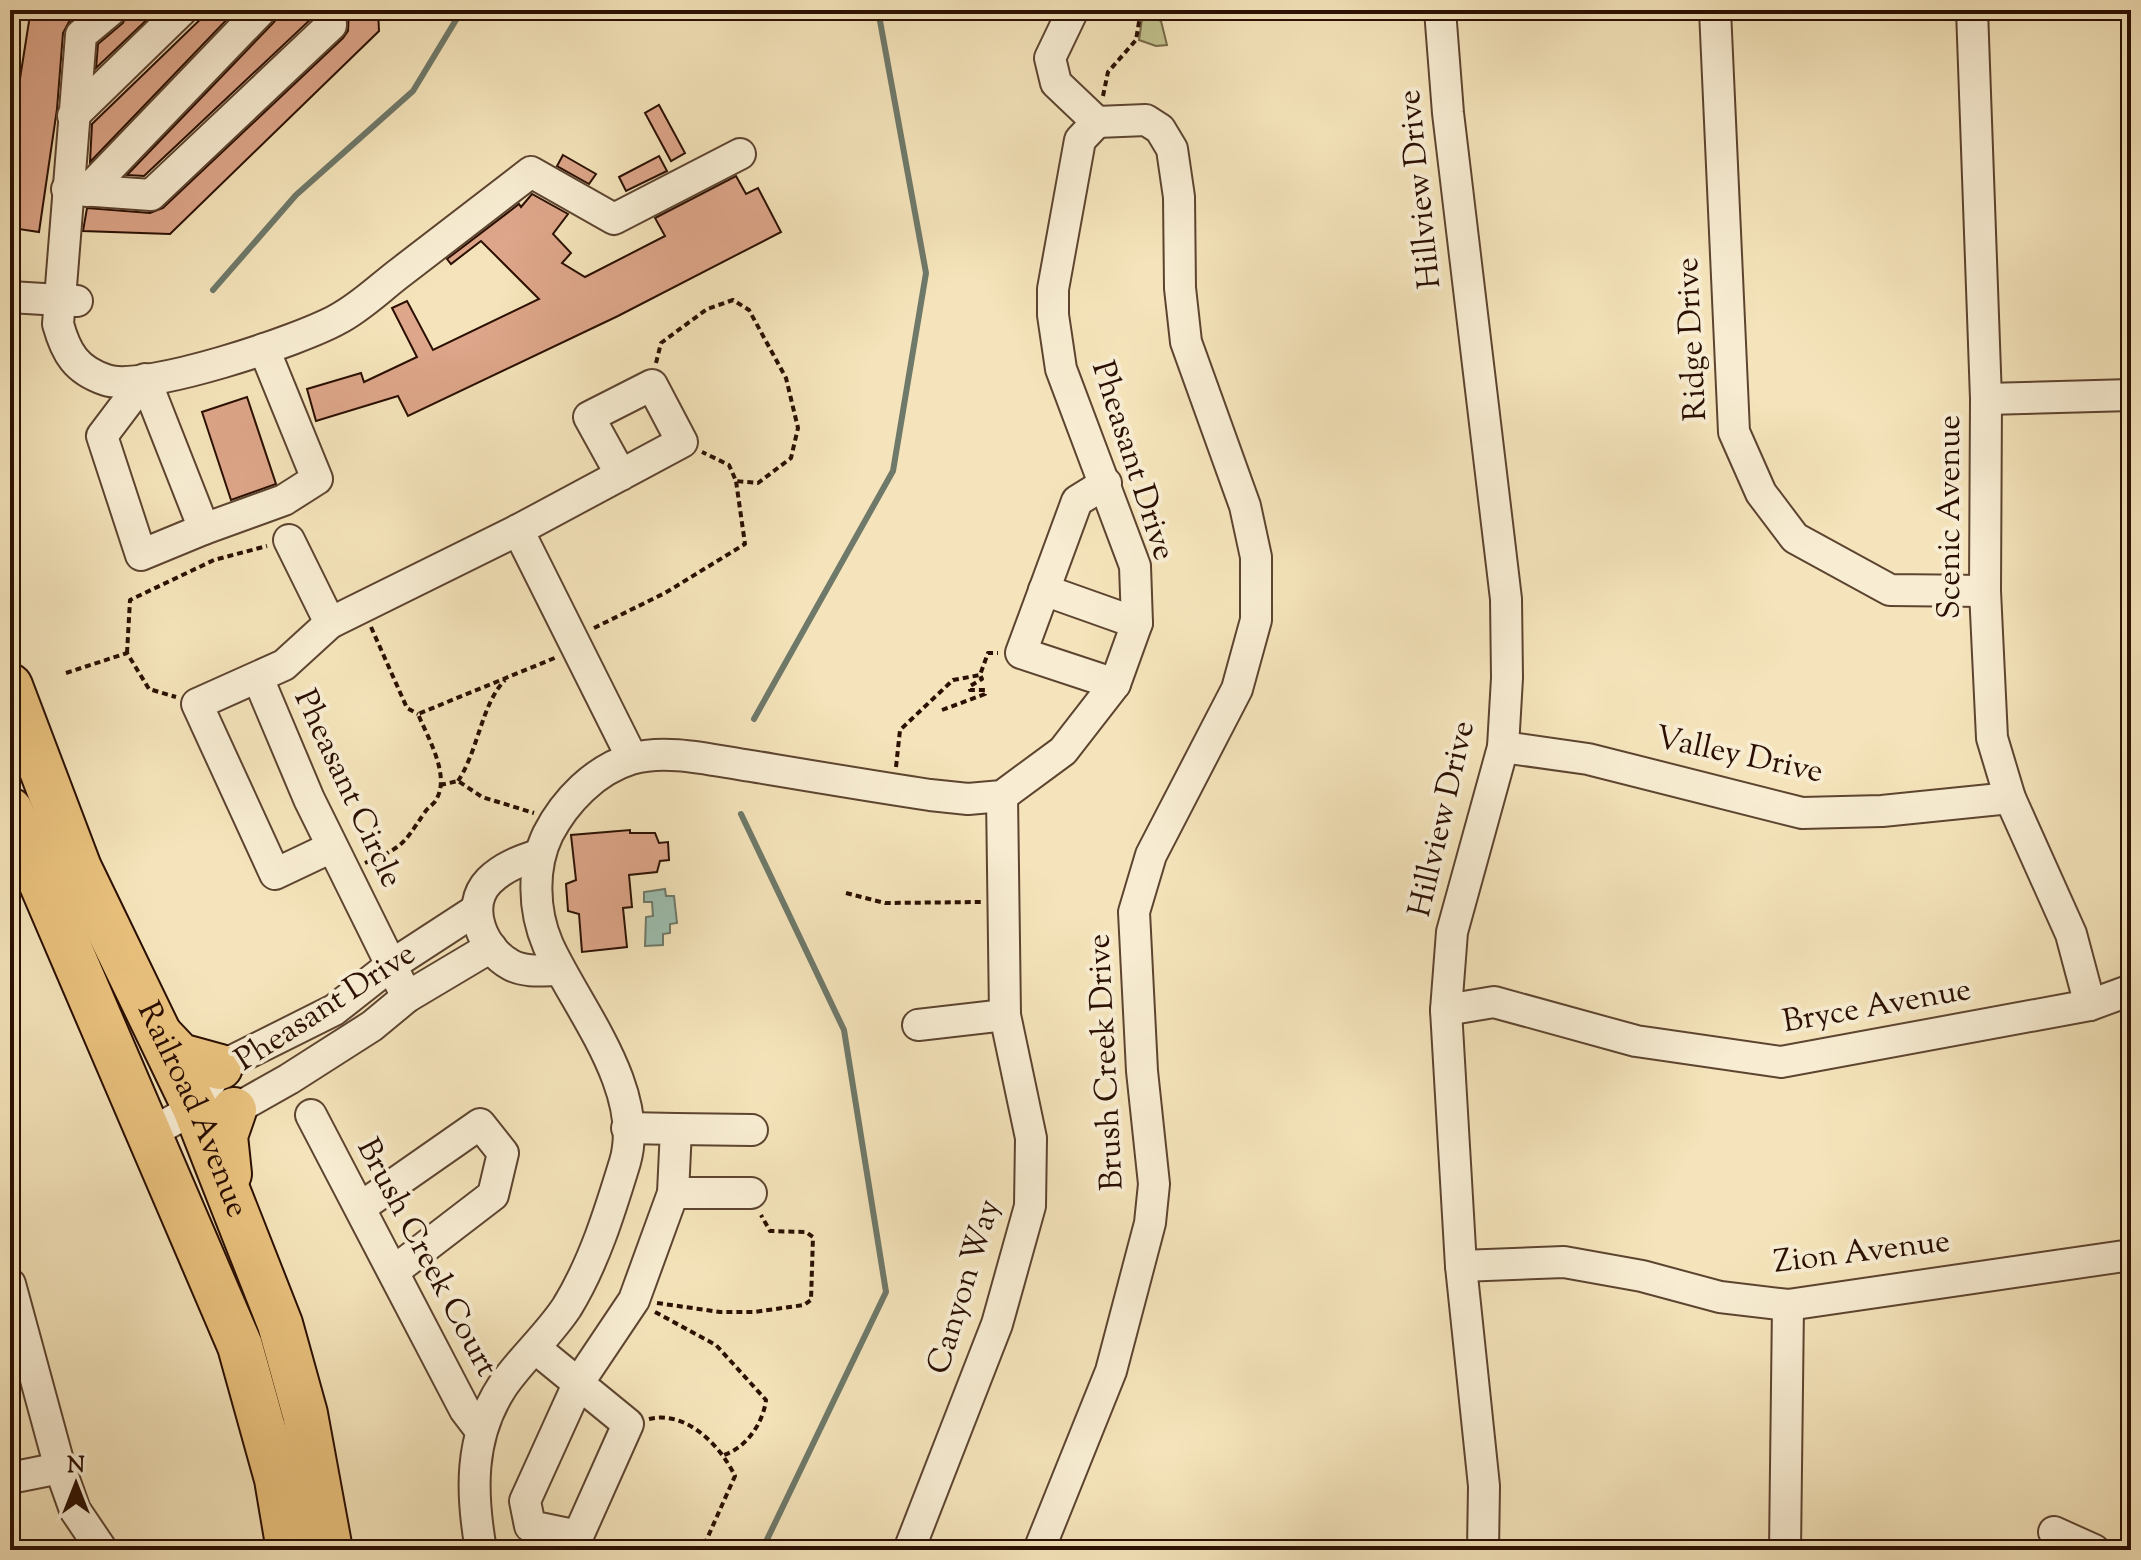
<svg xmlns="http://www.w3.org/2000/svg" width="2141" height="1560" viewBox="0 0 2141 1560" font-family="'Sorts Mill Goudy',serif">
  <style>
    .green { fill: #c1c28d; stroke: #766848; stroke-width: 2 }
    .water { fill: #9cbfb0; stroke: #6e796a; stroke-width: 2 }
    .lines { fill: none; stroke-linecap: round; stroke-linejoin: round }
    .stream { stroke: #6e796a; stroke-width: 6 }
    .building { fill: #dea68a; stroke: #2a0f02; stroke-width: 2 }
    .minor-casing { stroke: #5d4430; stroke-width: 34 }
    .highway-casing { stroke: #2a0f02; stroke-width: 48 }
    .path { stroke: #2a0f02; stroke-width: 4; stroke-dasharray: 6 4; stroke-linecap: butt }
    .minor { stroke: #f8edd3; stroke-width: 30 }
    .highway { stroke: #eac27e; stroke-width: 44 }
    .labels { text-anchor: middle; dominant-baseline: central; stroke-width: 8; stroke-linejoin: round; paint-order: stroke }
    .street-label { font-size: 32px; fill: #2a0f02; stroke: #f8edd3 }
  </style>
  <rect width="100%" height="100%" fill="#f5e4bb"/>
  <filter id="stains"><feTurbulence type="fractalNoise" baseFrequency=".0025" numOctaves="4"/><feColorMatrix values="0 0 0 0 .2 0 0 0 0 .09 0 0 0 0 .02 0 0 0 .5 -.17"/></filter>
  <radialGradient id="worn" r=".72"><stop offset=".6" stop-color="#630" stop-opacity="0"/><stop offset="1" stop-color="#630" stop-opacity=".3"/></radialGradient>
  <path class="green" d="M1143 12 1161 21 1167 45 1156 46 1139 40Z"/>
  <path class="water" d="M665 889 666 896H674L677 923 670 924V933L663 934V945L645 946 646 917 653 916 652 902H644V892Z"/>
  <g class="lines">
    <g class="stream">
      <path d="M213 290 296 195 413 91 462 10"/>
      <path d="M754 719 893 471 926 273 878 10"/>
      <path d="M741 814 844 1030 886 1292 762 1550"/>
    </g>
  </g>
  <g class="building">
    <path d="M34 10H83L69 22 63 33 57 109 39 232 12 228 14 199 10 198V142L30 15Z"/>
    <path d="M140 10 146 15 155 12 96 68 98 44 123 23 128 11 132 15Z"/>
    <path d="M210 10H236L90 162 92 124Z"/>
    <path d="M282 10H306L312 18 144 176 127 175 274 22Z"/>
    <path d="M349 10H378L379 31 170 234 83 231 87 208 150 213 163 208 343 38 348 31Z"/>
    <path d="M659 105 685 153 671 161 645 113Z"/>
    <path d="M563 155 596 174 589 184 557 166Z"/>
    <path d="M659 156 667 171 626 191 619 177Z"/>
    <path d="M736 176 746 194 758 188 781 232 618 316 408 416 398 396 316 421 307 389 361 373 364 382 417 357 392 308 407 301 433 350 539 299 481 241 451 264 447 259 519 204 521 207 532 194 568 214 553 234 571 253 562 263 585 277 665 236 655 218Z"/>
    <path d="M247 397 276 484 231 500 202 412Z"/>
    <path d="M630 830V833H655L659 843 668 842 669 860 660 861 657 872 629 875 632 907 623 908 627 947 582 952 579 914 568 911 566 884 576 880 571 835Z"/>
  </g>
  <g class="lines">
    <g class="minor-casing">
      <g id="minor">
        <path d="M111 10 81 35 58 324C66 353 76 370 106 380 144 393 301 340 338 319 361 307 381 287 401 272 445 238 488 205 531 172L614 219 740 154"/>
        <path d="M1073 10 1050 58 1056 83 1097 122"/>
        <path d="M1440 10 1448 113 1506 599 1507 678 1503 747 1452 932 1446 1010 1461 1266 1484 1486 1483 1550"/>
        <path d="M1715 10 1734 432 1761 493 1795 538 1890 590 1985 591"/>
        <path d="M1972 10 1986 399 1985 591 1992 738 2010 798 2071 934 2090 1005"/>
        <path d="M73 116 182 10"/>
        <path d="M67 189 151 195 331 25 330 10"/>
        <path d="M87 191 261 10"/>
        <path d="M10 297 77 301"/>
        <path d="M145 379 204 529 141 555 102 436Z"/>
        <path d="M1986 399 2131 395"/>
        <path d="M1106 483 1077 501 1021 653 1115 684"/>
        <path d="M204 529 284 500 317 479 264 349"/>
        <path d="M518 530 632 758"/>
        <path d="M289 540 330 623"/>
        <path d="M1044 590 1137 623"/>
        <path d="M258 678 309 799 407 997"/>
        <path d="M1503 747 1588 759 1802 813 1882 811 2010 798"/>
        <path d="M332 847 275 874 197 704 284 665 330 623 518 530 682 442 652 385 589 417 621 475"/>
        <path d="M538 855C520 861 503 867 489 881 464 907 483 950 511 965 526 973 545 970 560 970"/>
        <path d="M1446 1010 1494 1002 1636 1041 1781 1062 2090 1005 2131 990"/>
        <path d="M918 1025 1005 1015"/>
        <path d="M213 1109 234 1110 289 1079 372 1026 407 997 491 947"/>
        <path d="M311 1115 465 1410 481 1431"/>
        <path d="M676 1129 752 1130"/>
        <path d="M151 1133 195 1108 220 1067 334 1010 390 966 476 910"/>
        <path d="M673 1193H751"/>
        <path d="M361 1207 480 1124 503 1153 493 1195 394 1271"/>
        <path d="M1461 1266 1564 1262 1642 1276 1720 1297 1788 1305 2131 1255"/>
        <path d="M10 1284 60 1468 75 1510 102 1550"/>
        <path d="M535 1348 628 1424 578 1536 530 1526 525 1501 579 1382 634 1300 673 1193 676 1129 627 1128"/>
        <path d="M10 1478 60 1468"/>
        <path d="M2054 1532 2094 1550"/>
        <path d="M481 1550C471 1493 469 1438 502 1387 521 1359 548 1336 567 1307 594 1263 610 1211 625 1162 646 1089 576 1007 548 945 533 910 532 867 548 834 565 801 595 770 631 759 667 748 715 761 751 766 811 776 870 786 930 795L968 799 1002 796 1063 751 1115 684 1137 623 1135 566 1061 369 1053 315V289L1080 140 1097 122"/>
        <path d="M909 1550 997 1324 1030 1206 1031 1138 1005 1015 1002 796"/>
        <path d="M1039 1550 1111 1371 1150 1223 1154 1184 1142 1071 1134 912 1151 855 1237 689 1256 620V557L1245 506 1186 342 1180 288 1179 197 1172 149 1160 129 1146 120 1097 122"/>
        <path d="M1785 1550 1788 1305"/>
      </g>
    </g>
    <g class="highway-casing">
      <g id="highway">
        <path id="s1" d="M10 686 79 868 195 1108 280 1324 305 1414 330 1550"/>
        <path d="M10 810 240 1346 277 1479 289 1550"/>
        <path d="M161 1036 180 1056 220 1067"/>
        <path d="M229 1174 225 1136 234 1110"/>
      </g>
    </g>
    <g class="path">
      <path d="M1103 96 1108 72 1136 40 1141 10"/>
      <path d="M656 363 661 343 707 309 733 300 749 310 786 378 798 428 791 458 758 483 736 481 729 465 702 452"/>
      <path d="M371 627 407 708 418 714"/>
      <path d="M594 628 665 593 745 544 736 481"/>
      <path d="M127 653 130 600 214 560 267 546"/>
      <path d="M66 673 127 653 149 689 176 697"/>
      <path d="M942 710 985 694V690H970V686L982 679 980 675"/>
      <path d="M896 767 900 730 953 680 980 675 988 653H998"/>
      <path d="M458 781C479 749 481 705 505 680"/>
      <path d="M440 785 458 781 482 797 534 813"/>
      <path d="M365 863C403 847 402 846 425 812 428 807 435 804 437 798 450 774 427 736 418 714L557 657"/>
      <path d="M846 893 885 903 982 902"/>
      <path d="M657 1303 720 1312H754L804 1305 811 1300 813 1237 806 1232 770 1231 761 1215"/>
      <path d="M655 1312 716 1345 766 1400C763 1423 747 1447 724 1455"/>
      <path d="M649 1419C686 1410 720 1445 735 1476L702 1550"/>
    </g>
    <use href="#minor" class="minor"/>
    <use href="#highway" class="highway"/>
  </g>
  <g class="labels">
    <g class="street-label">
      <text transform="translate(1421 189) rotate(-96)">Hillview Drive</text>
      <text transform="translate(1693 339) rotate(-93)">Ridge Drive</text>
      <text transform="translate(1132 461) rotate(72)">Pheasant Drive</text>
      <text transform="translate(1951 517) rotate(-90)">Scenic Avenue</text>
      <text transform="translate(1739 756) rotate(12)">Valley Drive</text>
      <text transform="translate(347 789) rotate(65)">Pheasant Circle</text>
      <text transform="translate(1443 819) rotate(-77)">Hillview Drive</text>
      <text transform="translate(1877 1007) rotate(-10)">Bryce Avenue</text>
      <text transform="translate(326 1008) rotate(-33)">Pheasant Drive</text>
      <text transform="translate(1107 1062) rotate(-93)">Brush Creek Drive</text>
      <text stroke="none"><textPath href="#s1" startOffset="462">Railroad Avenue</textPath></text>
      <text transform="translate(1862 1253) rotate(-7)">Zion Avenue</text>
      <text transform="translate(426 1258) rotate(62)">Brush Creek Court</text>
      <text transform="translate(965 1287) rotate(-73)">Canyon Way</text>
    </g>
  </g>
  <rect width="2141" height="1560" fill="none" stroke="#f5e4bb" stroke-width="40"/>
  <rect x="12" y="12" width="2117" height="1536" fill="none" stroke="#2a0f02" stroke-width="4"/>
  <rect x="20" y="20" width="2101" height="1520" fill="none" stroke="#2a0f02" stroke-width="2"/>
  <g transform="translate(76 1484)" stroke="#f8edd3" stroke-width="6" paint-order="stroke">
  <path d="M0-6L14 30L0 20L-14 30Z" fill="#2a0f02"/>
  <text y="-12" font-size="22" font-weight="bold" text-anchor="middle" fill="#2a0f02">N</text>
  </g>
  <rect width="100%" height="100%" filter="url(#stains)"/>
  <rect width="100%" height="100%" fill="url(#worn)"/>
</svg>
